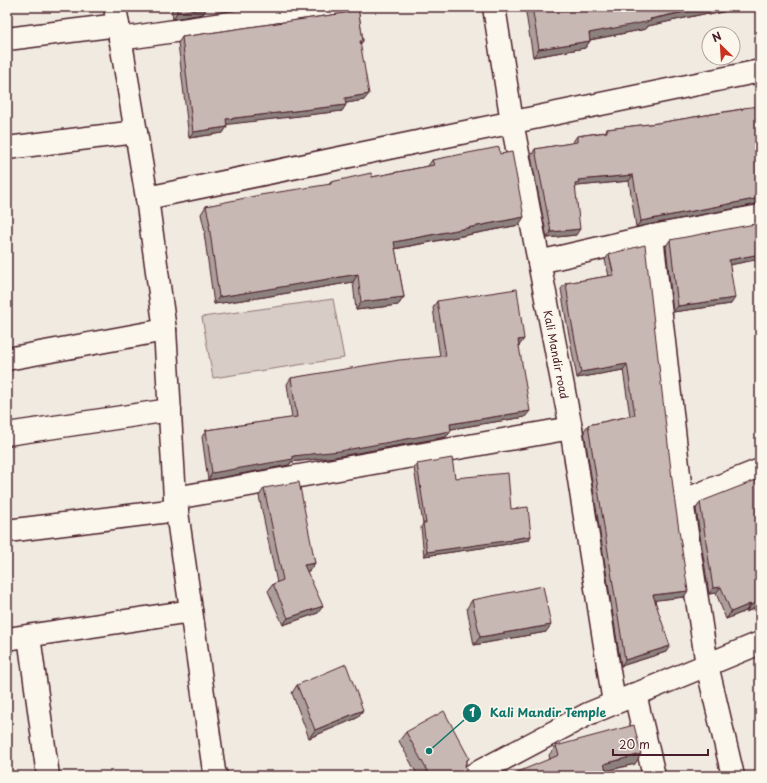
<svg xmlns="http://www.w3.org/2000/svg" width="767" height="783" viewBox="0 0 767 783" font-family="'Playpen Sans',sans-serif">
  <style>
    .green { fill: #d8ccc6; stroke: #917678 }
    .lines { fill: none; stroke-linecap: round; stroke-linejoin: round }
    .minor-casing { stroke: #4a1f2b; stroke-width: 25 }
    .tertiary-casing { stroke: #4a1f2b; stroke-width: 25 }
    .minor { stroke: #fbf7ec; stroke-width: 22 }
    .tertiary { stroke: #fbf7ec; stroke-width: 22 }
    .wall { fill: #ac9e9a; stroke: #4a1f2b }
    .shaded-wall { fill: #8c817d; stroke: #4a1f2b }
    .building { fill: #c8b8b3; stroke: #4a1f2b }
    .labels { text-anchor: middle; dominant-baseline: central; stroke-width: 3.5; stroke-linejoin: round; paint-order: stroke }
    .street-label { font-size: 11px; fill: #4a1f2b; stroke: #fbf7ec }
    .leader { fill: none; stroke: #0f766e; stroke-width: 1.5 }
    .callout-dot { fill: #0f766e; stroke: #fbf7ec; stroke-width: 1.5 }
    .mark-label { font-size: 12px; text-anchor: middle; font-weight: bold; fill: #fff }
    .callout-label { font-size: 12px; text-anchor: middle; font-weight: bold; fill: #0f766e; stroke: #fbf7ec; stroke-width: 3.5; stroke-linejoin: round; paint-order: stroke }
  </style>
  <rect width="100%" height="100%" fill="#f0eae0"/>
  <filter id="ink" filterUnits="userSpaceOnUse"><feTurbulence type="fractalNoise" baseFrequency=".025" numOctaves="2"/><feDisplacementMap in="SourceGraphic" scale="8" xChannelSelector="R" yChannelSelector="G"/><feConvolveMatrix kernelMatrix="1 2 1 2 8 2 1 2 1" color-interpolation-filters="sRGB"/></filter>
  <g filter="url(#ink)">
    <path class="green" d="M333 299 344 358 213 378 202 317Z"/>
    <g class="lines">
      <g class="minor-casing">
        <g id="minor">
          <path id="s1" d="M494 7 512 122 571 428 614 703"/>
          <path d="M7 39 118 25"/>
          <path d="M120 39 339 7"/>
          <path d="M7 148 136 132"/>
          <path d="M147 198 760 71"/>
          <path d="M652 236 682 501 707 665 733 776"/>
          <path d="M539 262 652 236 760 216"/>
          <path d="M7 359 165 330"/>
          <path d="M7 434 170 410"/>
          <path d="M175 498 571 428"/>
          <path d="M682 501 760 470"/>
          <path d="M7 531 177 510"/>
          <path d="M29 636 48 776"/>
          <path d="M7 639 191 611"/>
          <path d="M635 694 654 776"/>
        </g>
      </g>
      <g class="tertiary-casing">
        <g id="tertiary">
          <path d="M115 7 147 198 165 330 175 498 214 771 216 776"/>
          <path d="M471 776 588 714 760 643"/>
        </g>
      </g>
      <use href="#minor" class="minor"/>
      <use href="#tertiary" class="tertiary"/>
    </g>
    <g class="wall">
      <path d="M171 7H207L203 14 173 19Z"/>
      <path d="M353 7H358L363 41 360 45 364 100 346 103 342 111 227 124 223 133 189 138 178 43 182 37 345 13 351 11Z"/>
      <path d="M525 7H745L709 15 708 13 648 26 646 29 590 40V41L585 48 533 57Z"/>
      <path d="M743 108 758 204 636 227 629 181 577 186 575 188 576 235 547 238 531 156 535 149 572 143 577 136 605 132 607 129 658 123 742 109Z"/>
      <path d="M500 154 519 225 395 249 404 297 398 305 356 310 353 282 264 297 214 304 204 233 205 232 201 214 206 206 328 185 331 182 372 177 428 166 432 160Z"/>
      <path d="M670 240 760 259 729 265 731 304 673 312 666 246Z"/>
      <path d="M609 254 684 597 655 600 666 652 621 666 584 431 588 425 630 416 623 370 577 378 566 319 561 289 566 283 609 276 605 260Z"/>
      <path d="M437 301 519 346 525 417 451 429V431L446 437 335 457 291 462 289 465 208 480 202 437 206 430 292 418 287 384 291 378 440 357 433 308Z"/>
      <path d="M417 464 455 478 511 509 529 540 510 543 509 544 424 556 421 527 423 524 414 468Z"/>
      <path d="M264 488 315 563 309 571H307L318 613 283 625 268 591 273 584 277 583 259 496Z"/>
      <path d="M700 502 760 606 746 612V611L726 619 716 593 709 594 696 509Z"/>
      <path d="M472 600 546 632 474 645 467 608Z"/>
      <path d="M297 685 363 710 357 718 309 738 292 693Z"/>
      <path d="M406 732 469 758 467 761 465 765 467 772 471 776H418L399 741Z"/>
      <path d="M556 746 635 764 606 771 550 759 549 755Z"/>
    </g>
    <g class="shaded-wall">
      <path d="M707 7H712L708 13 648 26 646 29 584 41 589 33Z"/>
      <path d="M714 7H745L709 15Z"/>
      <path d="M207 8 203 14 173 19 177 12Z"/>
      <path d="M590 41 585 48 533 57 539 49Z"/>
      <path d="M369 94 364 100 341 104 345 98Z"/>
      <path d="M346 105 342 111 222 125 226 119Z"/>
      <path d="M227 127 223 133 189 138 193 132Z"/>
      <path d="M633 175 629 181 577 186 575 189V184L578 180Z"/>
      <path d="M760 198V204H758L636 227 641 221Z"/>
      <path d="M524 217 519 225 388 250 394 242Z"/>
      <path d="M580 229 576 235 547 238 551 232Z"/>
      <path d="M760 254V259L724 266 729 260Z"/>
      <path d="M358 274 353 282 264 297 214 304 219 297Z"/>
      <path d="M404 297 398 305 356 310 361 302Z"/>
      <path d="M735 298 731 304 673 312 678 306Z"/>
      <path d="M524 339 519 346 518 340Z"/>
      <path d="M627 364 623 370 577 378 581 372Z"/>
      <path d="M530 411 525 417 445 430 450 424Z"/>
      <path d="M451 431 446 437 335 457 291 462 289 465 208 480 212 473 293 456Z"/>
      <path d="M531 536 529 540 510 543 509 544 424 556 427 552Z"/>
      <path d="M315 563 309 571 299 573 304 565Z"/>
      <path d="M721 587 716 593 709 594 713 588Z"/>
      <path d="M688 591 684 597 649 601 653 595Z"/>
      <path d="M760 601V606L746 612 751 605Z"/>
      <path d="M750 604 746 611 726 619 731 612Z"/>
      <path d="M323 606 318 613 283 625 288 618Z"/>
      <path d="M551 625 546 632 474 645 480 637Z"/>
      <path d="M670 646 666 652 621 666 625 660Z"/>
      <path d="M363 710 357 718 309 738 315 730Z"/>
      <path d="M641 754 635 764 597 773 604 764Z"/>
    </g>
    <g class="building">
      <path d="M177 7H207V8L177 12Z"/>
      <path d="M354 7H358L363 41H360L369 94 345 98 346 105 226 119 227 127 193 132 182 37 345 13 351 10Z"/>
      <path d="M532 7H707L650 19 651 21 589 33 590 41 539 49Z"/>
      <path d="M760 106V198L641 221 633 175 578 180 579 183 575 184 580 229 551 232 535 149 577 142V136L607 132V129L658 123 743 109V108Z"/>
      <path d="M499 147 500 154 512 152 524 217 394 242 404 297 361 302 358 274 269 289 219 297 209 225H210L206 206 260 195 331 184V182L371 173 372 177 434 165 432 160Z"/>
      <path d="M760 223V254L729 260 735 298 678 306 670 240Z"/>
      <path d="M645 245 674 496 688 591 653 595 670 646 625 660 588 425 635 415 627 364 581 372 570 313 566 283 614 275 609 254Z"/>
      <path d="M517 289 524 339 518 340 530 411 450 424 451 431 340 451 293 456V459L212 473 206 430 297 417 291 378 399 360 446 356 437 301Z"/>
      <path d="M452 458 455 478 508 473 511 509 528 507 531 536 512 539V540L427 552 423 523H426L417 464Z"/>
      <path d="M756 480 760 490V601L751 605 750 604 731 612 721 587 713 588 700 502Z"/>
      <path d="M299 482 315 563 304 565 323 606 288 618 273 584 283 580 264 488Z"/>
      <path d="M543 586 551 625 480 637 472 600Z"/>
      <path d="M346 664 363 710 315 730 297 685Z"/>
      <path d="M444 711 469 758 467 760 465 765 467 772 471 776H430L406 732Z"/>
      <path d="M634 725 641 754 604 764 608 776H508L559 755 556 746Z"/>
    </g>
  </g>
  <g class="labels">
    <g class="street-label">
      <text stroke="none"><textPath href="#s1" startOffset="353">Kali Mandir road</textPath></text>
    </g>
  </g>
  <path class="leader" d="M429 751L472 713"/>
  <g class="callout-dot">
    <circle cx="429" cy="751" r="4"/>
    <circle cx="472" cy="713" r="10"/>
  </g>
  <g class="mark-label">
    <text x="472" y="717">1</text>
  </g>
  <g class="callout-label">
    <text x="548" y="717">Kali Mandir Temple</text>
  </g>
  <rect width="767" height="783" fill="none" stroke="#fbf7ec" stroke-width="24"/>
  <rect x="12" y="12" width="743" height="759" fill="none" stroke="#4a1f2b" stroke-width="1.5" filter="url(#ink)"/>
  <g transform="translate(721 46) rotate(335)"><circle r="19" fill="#fbf7ec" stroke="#b4a19f"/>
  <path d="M0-3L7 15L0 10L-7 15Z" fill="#c8321e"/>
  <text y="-6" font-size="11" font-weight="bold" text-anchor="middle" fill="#4a1f2b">N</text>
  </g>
  <path d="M613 749v6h95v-6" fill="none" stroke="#4a1f2b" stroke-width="2"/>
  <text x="619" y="749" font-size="12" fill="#4a1f2b" stroke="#fbf7ec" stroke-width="3" paint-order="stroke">20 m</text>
</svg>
